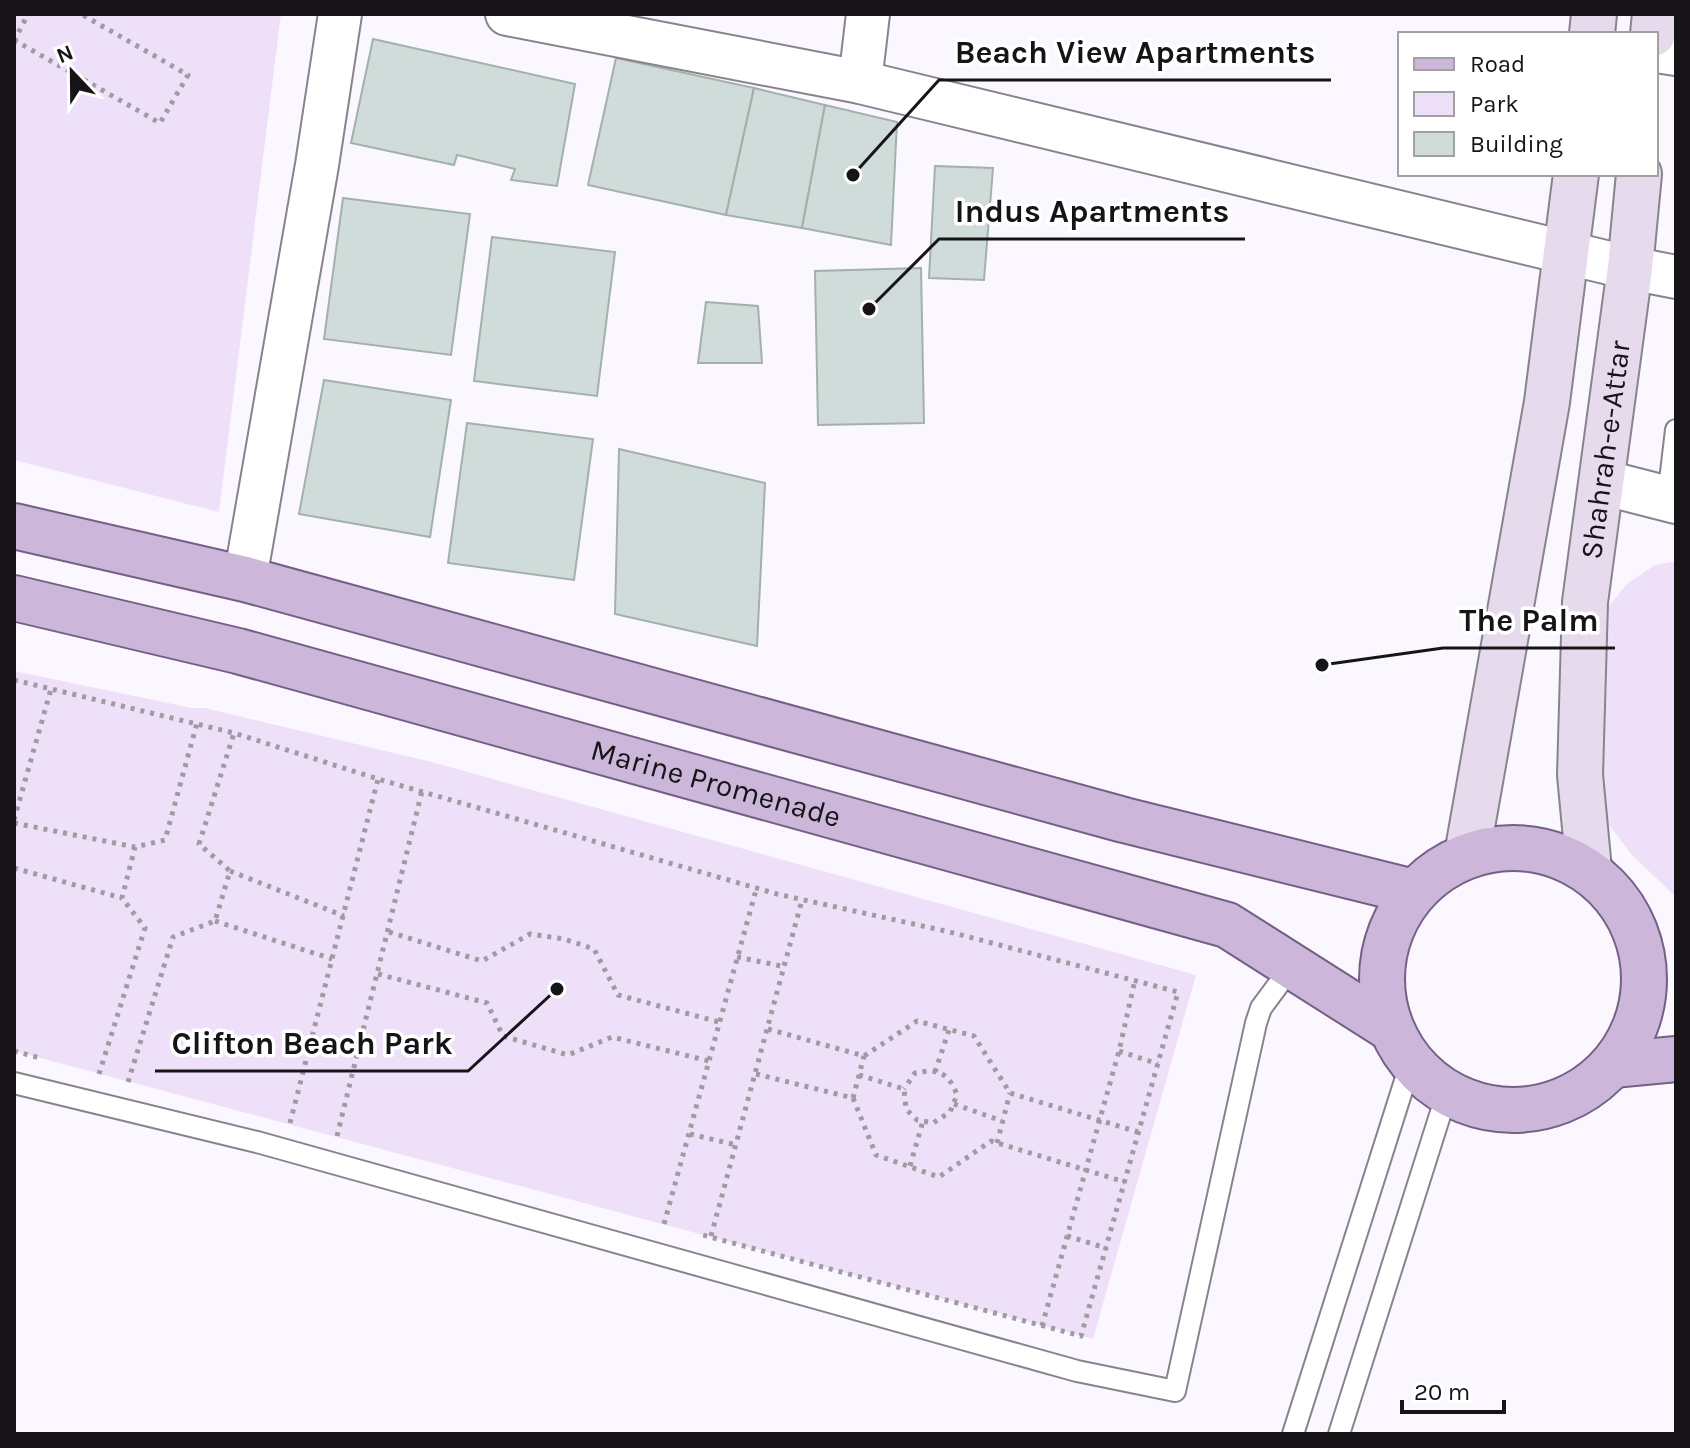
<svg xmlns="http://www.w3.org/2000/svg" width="1690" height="1448" viewBox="0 0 1690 1448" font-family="Karla,sans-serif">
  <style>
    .green { fill: #efe0fa }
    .building { fill: #cfdcd9; stroke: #a3b0ac; stroke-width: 2 }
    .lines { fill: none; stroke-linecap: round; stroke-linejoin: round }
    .service-casing { stroke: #88838c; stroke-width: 24 }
    .minor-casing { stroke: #88838c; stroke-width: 46 }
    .tertiary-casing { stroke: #88838c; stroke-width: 48 }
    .secondary-casing { stroke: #88838c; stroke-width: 48 }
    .primary-casing { stroke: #765f86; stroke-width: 48 }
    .path { stroke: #9f9ba1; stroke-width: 5; stroke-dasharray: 4 6; stroke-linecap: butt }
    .service { stroke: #fff; stroke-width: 20 }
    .minor { stroke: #fff; stroke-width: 42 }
    .tertiary { stroke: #fff; stroke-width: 44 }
    .secondary { stroke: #e6dbec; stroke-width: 44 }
    .primary { stroke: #ccb7da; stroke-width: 44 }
    .labels { text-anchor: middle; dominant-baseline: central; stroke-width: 7; stroke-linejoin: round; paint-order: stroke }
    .street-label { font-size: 30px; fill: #161417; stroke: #fff }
    .leader { fill: none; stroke: #161417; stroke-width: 3 }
    .callout-dot { fill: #161417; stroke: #fff; stroke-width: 3 }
    .callout-label { font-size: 32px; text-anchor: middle; font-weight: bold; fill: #161417; stroke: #fff; stroke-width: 7; stroke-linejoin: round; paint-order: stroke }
  </style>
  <rect width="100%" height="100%" fill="#fbf7ff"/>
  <g class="green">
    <path d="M14 14H281L219 512 14 460Z"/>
    <path d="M1676 561V897L1632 855 1609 825 1598 792V656L1608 607 1627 584 1655 565Z"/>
    <path d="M14 671 192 708H205L432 762 1196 975 1093 1339 14 1051Z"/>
  </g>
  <g class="building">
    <path d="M373 39 575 84 557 186 511 180 515 169 457 155 454 165 351 143Z"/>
    <path d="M616 58 754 88 726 215 588 185Z"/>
    <path d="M754 88 825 105 802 228 726 215Z"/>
    <path d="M825 105 897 122 891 245 802 228Z"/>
    <path d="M935 166 993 168 984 280 929 278Z"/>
    <path d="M343 198 470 214 451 355 324 339Z"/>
    <path d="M492 237 615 252 597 396 474 381Z"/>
    <path d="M921 268 924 423 818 425 815 271Z"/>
    <path d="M706 302 758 306 762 363H698Z"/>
    <path d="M324 380 451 400 430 537 299 514Z"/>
    <path d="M467 423 593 439 574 580 448 563Z"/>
    <path d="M619 449 765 483 757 646 615 614Z"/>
  </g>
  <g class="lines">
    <g class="service-casing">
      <g id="service">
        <path d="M1668 498 1676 430"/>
        <path d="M14 1083 257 1142 1077 1371 1175 1391 1256 1023 1261 1008 1292 966"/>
        <path d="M1293 1434 1411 1062"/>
        <path d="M1339 1434 1447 1093"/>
      </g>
    </g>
    <g class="minor-casing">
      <g id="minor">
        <path d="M507 14 860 82 1630 268 1676 277"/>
        <path d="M1656 51 1676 54"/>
        <path d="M860 82 868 14"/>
        <path d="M245 579 317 165 340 14"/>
      </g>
    </g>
    <g class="tertiary-casing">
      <path id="tertiary" d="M1602 482 1676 501"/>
    </g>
    <g class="secondary-casing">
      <g id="secondary">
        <path d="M1592 34 1594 14"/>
        <path d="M1653 34 1655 14"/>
        <path d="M1467 855 1547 402 1576 174"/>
        <path id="s1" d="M1589 870 1580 775 1585 602 1630 268 1639 174"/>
      </g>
    </g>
    <g class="primary-casing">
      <g id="primary">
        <path d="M14 526 245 579 1124 820 1414 892"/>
        <path id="s2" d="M14 598 238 651 1227 925 1391 1029"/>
        <circle cx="1513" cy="979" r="131"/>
        <path d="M1613 1065 1676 1059"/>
      </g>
    </g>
    <g class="path">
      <path d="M14 40 160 123 188 75 81 14"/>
      <path d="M14 41 28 14"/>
      <path d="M14 680 234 733 378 779 777 894 950 932 1178 992 1081 1336 699 1234"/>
      <path d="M14 820 51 689"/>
      <path d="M14 823 135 847"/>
      <path d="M14 868 122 898"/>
      <path d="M230 871 344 916"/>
      <path d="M215 921 332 959"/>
      <path d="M389 932 482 961 530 934 564 939 594 949 618 995 719 1022"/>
      <path d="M737 957 786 967"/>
      <path d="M378 974 487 1003 503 1036 568 1055 612 1037 709 1061"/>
      <path d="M768 1029 864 1056 917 1021 974 1036 1010 1093 1138 1132"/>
      <path d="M14 1051 40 1058"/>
      <path d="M1119 1051 1158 1064"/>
      <path d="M935 1072 949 1030"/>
      <path d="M99 1074 145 928 122 898 135 847 165 840 197 723"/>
      <path d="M756 1074 853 1098 876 1155 939 1177 991 1141 1125 1182"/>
      <path d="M859 1075 904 1089 906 1109 917 1120 933 1123 950 1112 957 1095C949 1073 938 1068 915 1073L904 1089"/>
      <path d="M128 1082 173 937 215 921 230 871 199 844 234 733"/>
      <path d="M853 1098 864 1056"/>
      <path d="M954 1104 1002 1121"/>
      <path d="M290 1123 378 779"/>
      <path d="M690 1134 736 1145"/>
      <path d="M337 1136 422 791"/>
      <path d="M997 1143 1010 1093"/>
      <path d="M910 1166 923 1121"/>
      <path d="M664 1224 756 890"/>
      <path d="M711 1236 802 900"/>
      <path d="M1067 1236 1106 1248"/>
      <path d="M1042 1326 1119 1051 1135 980"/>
    </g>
    <use href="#service" class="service"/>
    <use href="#minor" class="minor"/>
    <use href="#tertiary" class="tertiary"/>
    <use href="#secondary" class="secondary"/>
    <use href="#primary" class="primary"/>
  </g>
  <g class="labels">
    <g class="street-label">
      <text stroke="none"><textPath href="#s1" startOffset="422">Shahrah-e-Attar</textPath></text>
      <text stroke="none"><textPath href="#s2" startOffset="726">Marine Promenade</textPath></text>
    </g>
  </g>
  <path class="leader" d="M853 175L939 80H1331M869 309L939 239H1245M1322 665L1443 648H1615M557 989L468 1071H155"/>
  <g class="callout-dot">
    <circle cx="853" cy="175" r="8"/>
    <circle cx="869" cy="309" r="8"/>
    <circle cx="1322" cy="665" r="8"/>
    <circle cx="557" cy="989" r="8"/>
  </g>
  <g class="callout-label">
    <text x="1135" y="63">Beach View Apartments</text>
    <text x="1092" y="222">Indus Apartments</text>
    <text x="1529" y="631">The Palm</text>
    <text x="312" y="1054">Clifton Beach Park</text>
  </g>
  <rect width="1690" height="1448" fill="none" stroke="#161417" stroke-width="32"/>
  <rect x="1398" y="32" width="260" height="144" fill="#ffffff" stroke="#a2a1a2" stroke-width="2"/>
  <rect x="1414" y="58" width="40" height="12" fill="#ccb7da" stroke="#a2a1a2" stroke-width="2"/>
  <text x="1470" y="72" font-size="24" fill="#161417">Road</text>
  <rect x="1414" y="92" width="40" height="24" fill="#efe0fa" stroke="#a2a1a2" stroke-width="2"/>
  <text x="1470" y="112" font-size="24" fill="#161417">Park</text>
  <rect x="1414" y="132" width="40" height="24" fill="#cfdcd9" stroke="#a2a1a2" stroke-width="2"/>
  <text x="1470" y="152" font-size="24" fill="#161417">Building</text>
  <g transform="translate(72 72) rotate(338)" stroke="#ffffff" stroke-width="6" paint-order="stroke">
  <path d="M0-6L14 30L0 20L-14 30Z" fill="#161417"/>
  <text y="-12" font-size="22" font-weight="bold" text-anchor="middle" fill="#161417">N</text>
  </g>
  <path d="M1402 1400v12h102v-12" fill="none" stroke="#161417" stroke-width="4"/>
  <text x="1414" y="1400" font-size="24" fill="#161417" stroke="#ffffff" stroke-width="6" paint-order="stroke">20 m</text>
</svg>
